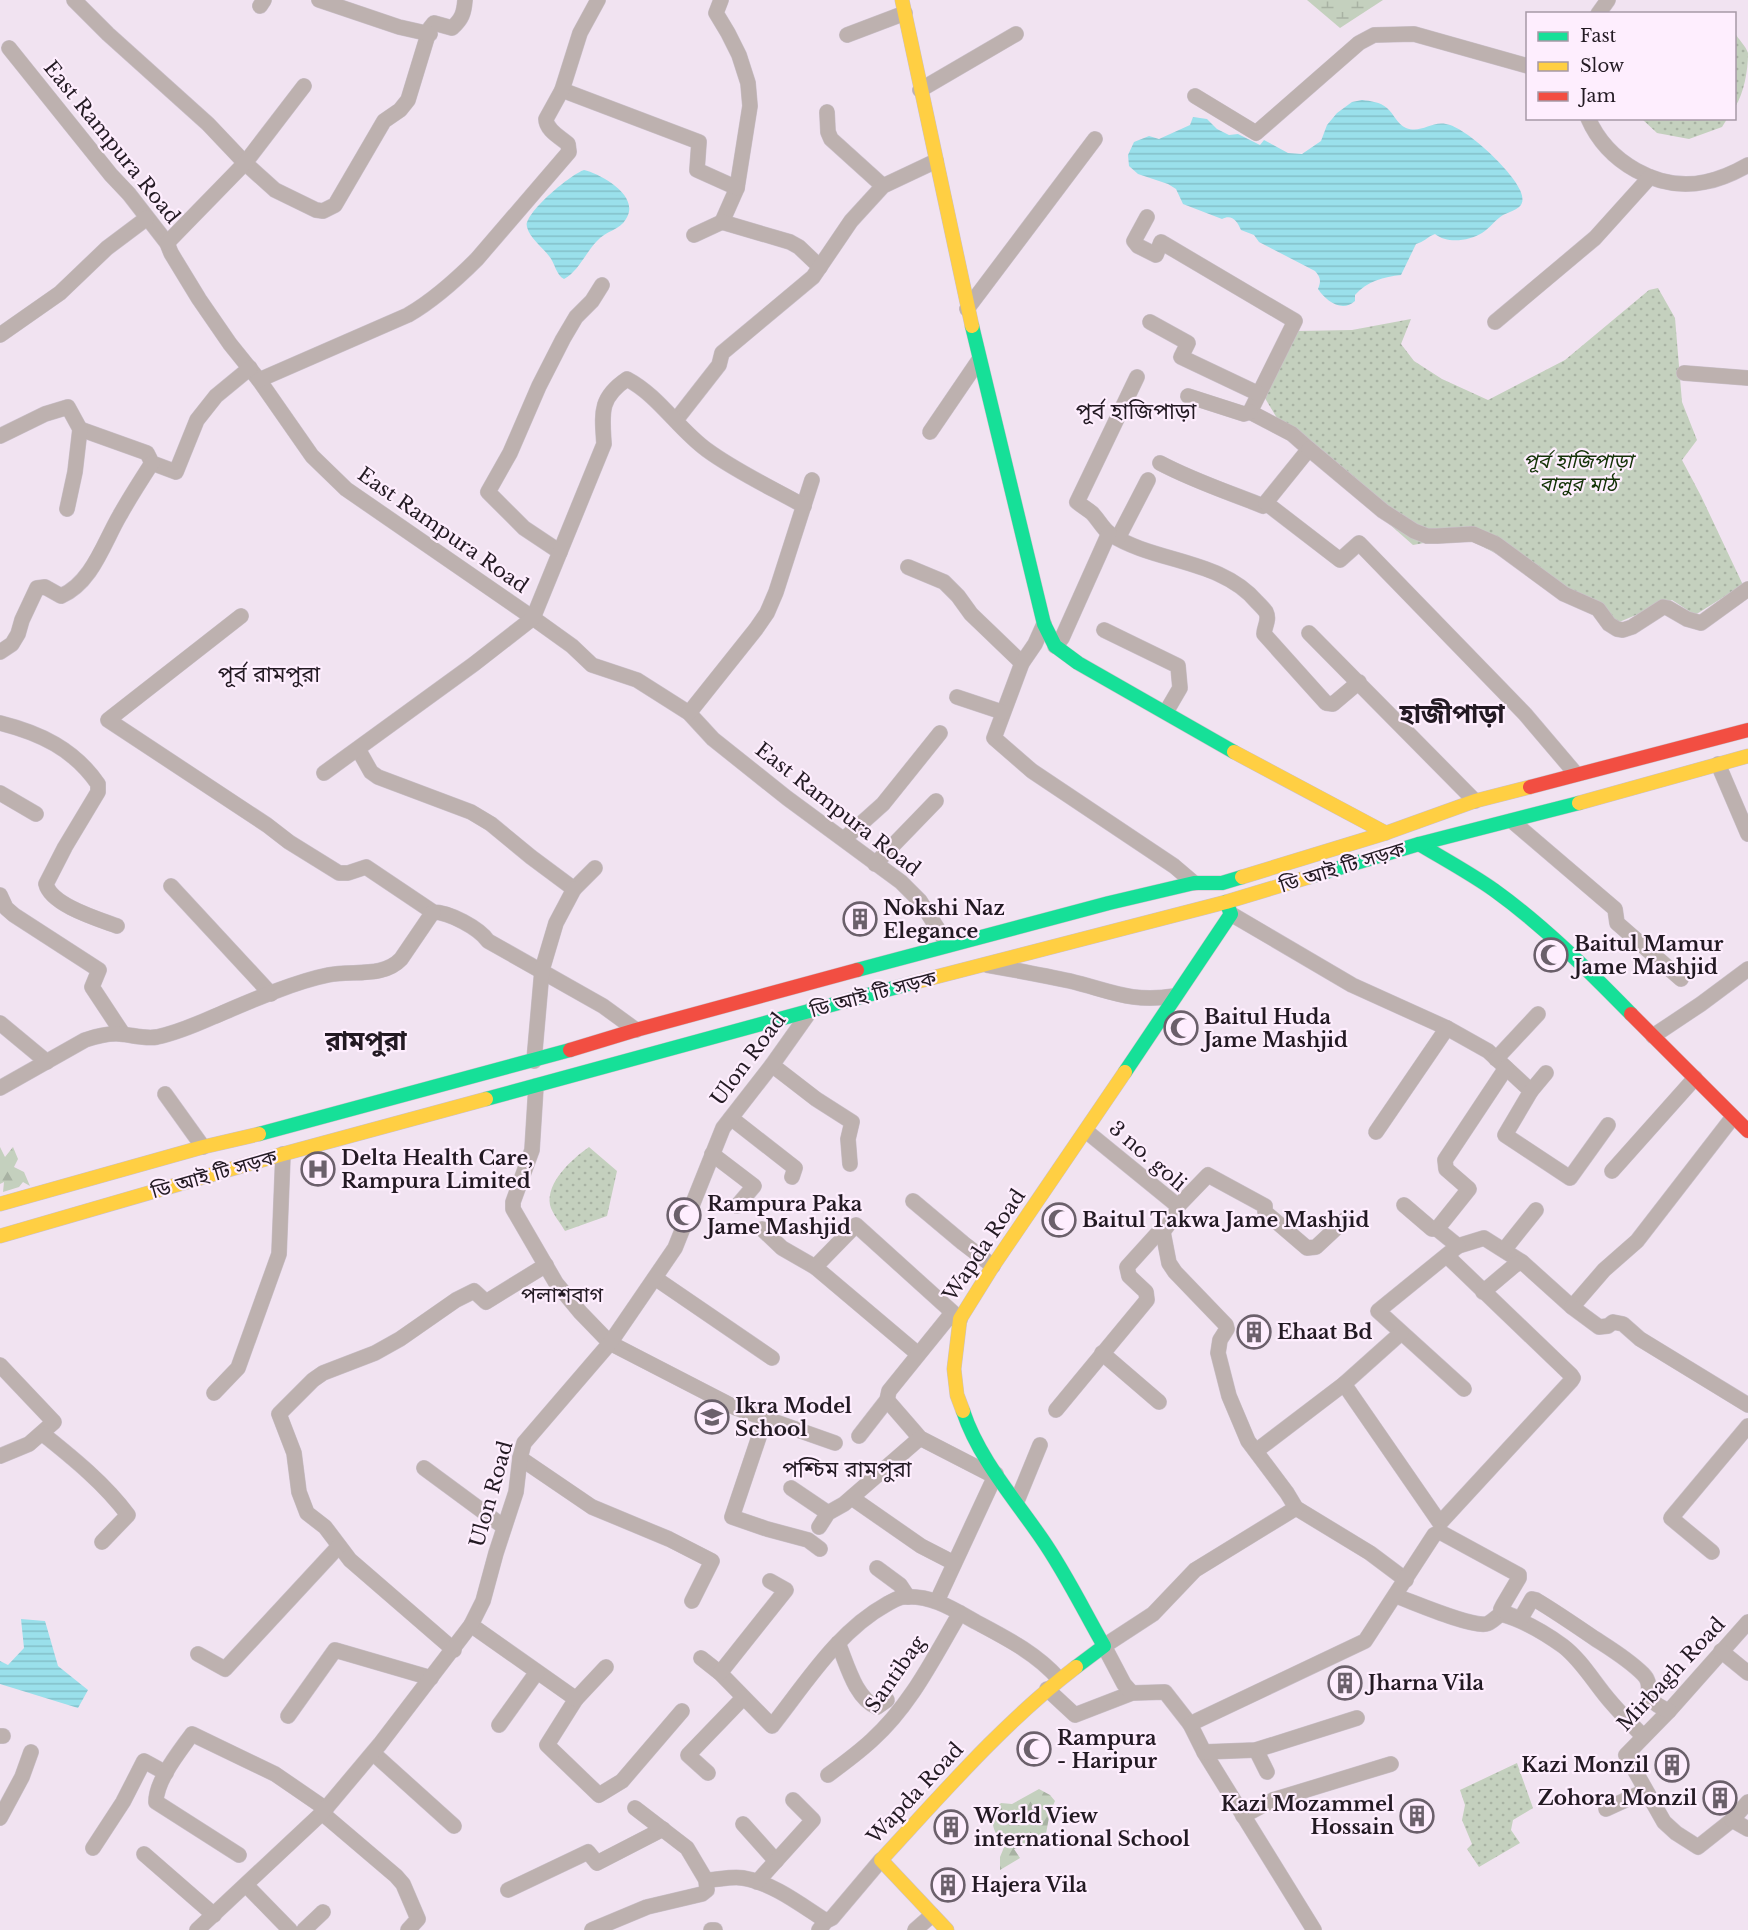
<svg xmlns="http://www.w3.org/2000/svg" width="1748" height="1930" viewBox="0 0 1748 1930" font-family="'Libre Baskerville','Noto Sans Bengali',serif">
  <style>
    .green { fill: url(#green-dots) }
    .forest { fill: url(#forest-firs) }
    .wetland { fill: url(#wetland-marsh) }
    .water { fill: url(#water-rules) }
    .lines { fill: none; stroke-linecap: round; stroke-linejoin: round }
    .street-casing { stroke: #cbc0cb; stroke-width: 16 }
    .fast-casing { stroke: #cbc0cb; stroke-width: 15 }
    .slow-casing { stroke: #cbc0cb; stroke-width: 15 }
    .jam-casing { stroke: #cbc0cb; stroke-width: 15 }
    .street { stroke: #bdb1af; stroke-width: 15 }
    .fast { stroke: #16e098; stroke-width: 14 }
    .slow { stroke: #ffcf43; stroke-width: 14 }
    .jam { stroke: #f24e42; stroke-width: 14 }
    .labels { text-anchor: middle; dominant-baseline: central; stroke-width: 4.5; stroke-linejoin: round; paint-order: stroke }
    .street-label { font-size: 20px; fill: #231a23; stroke: #feeefe }
    .park-label { font-size: 20px; font-style: italic; fill: #133206; stroke: #feeefe }
    .poi-label { font-size: 20px; font-weight: bold; fill: #231a23; stroke: #feeefe; text-anchor: start }
    .neighbourhood-label { font-size: 21px; fill: #231a23; stroke: #feeefe }
    .quarter-label { font-size: 22px; fill: #231a23; stroke: #feeefe }
    .district-label { font-size: 26px; font-weight: bold; fill: #231a23; stroke: #feeefe }
  </style>
  <defs>
    <pattern id="green-dots" width="8" height="8" patternUnits="userSpaceOnUse" patternTransform="scale(1.5)"><rect width="8" height="8" fill="#c4d0be"/><path d="M2 2h.1M6 6h.1" fill="none" stroke="#a8b2a3" stroke-width="1.8" stroke-linecap="round"/></pattern>
    <pattern id="forest-firs" width="22" height="20" patternUnits="userSpaceOnUse" patternTransform="scale(1.5)"><rect width="22" height="20" fill="#c4d0be"/><path d="M5 1l3.5 6h-7zM16 11l3.5 6h-7z" fill="#a8b2a3"/></pattern>
    <pattern id="wetland-marsh" width="20" height="14" patternUnits="userSpaceOnUse" patternTransform="scale(1.5)"><rect width="20" height="14" fill="#c4d0be"/><path d="M1 5h8M5 5V1M11 12h8M15 12V8" fill="none" stroke="#a8b2a3"/></pattern>
    <pattern id="water-rules" width="6" height="5" patternUnits="userSpaceOnUse" patternTransform="scale(1.5)"><rect width="6" height="5" fill="#9ae0eb"/><path d="M0 2.5h6" fill="none" stroke="#84c0c9"/></pattern>
  </defs>
  <rect width="100%" height="100%" fill="#f1e3f1"/>
  <g class="green">
    <path d="M1735 33C1738 39 1746 46 1748 53 1748 71 1744 93 1735 107Z"/>
    <path d="M1642 119H1727L1722 127 1689 139 1657 133Z"/>
    <path d="M1658 288 1675 318 1682 402 1697 440 1682 460 1701 496 1743 585 1695 615 1672 600 1612 625 1548 573 1520 566 1462 536 1413 545 1286 433 1260 390 1296 331 1352 330 1411 319 1401 344 1414 361 1442 379 1488 400 1565 360 1649 290Z"/>
    <path d="M589 1147 617 1171 607 1216 565 1231C561 1224 552 1213 550 1205 546 1182 572 1159 589 1147Z"/>
    <path d="M1517 1763 1533 1808 1513 1820 1511 1830 1520 1843 1479 1867 1467 1849 1472 1844 1462 1820 1465 1805 1460 1790Z"/>
  </g>
  <g class="forest">
    <path d="M0 1147 5 1157 13 1147 18 1159 14 1167 24 1172 30 1186 23 1182 19 1187 3 1192 4 1182 0 1184Z"/>
    <path d="M1039 1789 1050 1795 1055 1801 1050 1812 1045 1839 1033 1847 1030 1844 1014 1849 1020 1858 1000 1870V1857L1005 1845C992 1833 987 1816 1001 1803L1012 1804Z"/>
  </g>
  <path class="wetland" d="M1307 0H1383L1340 28Z"/>
  <g class="water">
    <path d="M1362 100C1371 101 1380 102 1387 108 1394 114 1397 124 1406 128 1421 134 1431 121 1446 124 1466 127 1512 171 1520 190 1528 208 1515 209 1503 215 1495 220 1490 228 1482 233 1469 241 1447 244 1435 234 1427 237 1424 242 1416 244L1401 275C1384 277 1367 281 1355 295V301C1342 313 1326 301 1318 289 1321 281 1321 278 1315 271L1259 242 1254 235 1241 230C1237 221 1232 214 1222 219L1183 204 1176 189 1168 184 1138 174 1129 166 1128 155 1134 142 1149 136 1159 139 1190 125 1193 117 1207 119 1217 129 1229 135 1238 134 1260 145 1264 140 1288 153 1302 154 1321 141 1327 125 1337 113 1352 102Z"/>
    <path d="M584 170C601 174 641 196 626 219 620 230 605 231 597 241 586 252 578 272 564 279 556 275 555 263 549 256 543 248 529 237 527 227 523 214 571 174 584 170Z"/>
    <path d="M21 1619 45 1621 58 1666 88 1690 78 1708 0 1684V1661L8 1665 24 1648Z"/>
  </g>
  <g class="lines">
    <g class="street-casing">
      <g id="street">
        <path d="M74 0 108 34 208 124 245 163 275 190 316 210 323 211 335 205 384 121 400 110 408 100 430 28 434 23 452 28C462 19 464 13 465 0"/>
        <path d="M319 0 399 27 430 34"/>
        <path d="M721 0 716 13 728 33 739 55 748 83 750 106 737 188 722 222"/>
        <path d="M260 6 264 0"/>
        <path d="M1598 14 1608 0"/>
        <path d="M847 35 905 13"/>
        <path d="M9 48 111 175 129 194 167 243 171 253 199 299 230 344 259 380 312 456 346 489 533 618 572 646 592 665 637 680 689 713 713 739 787 798 901 882 920 901 948 945"/>
        <path d="M562 90 699 142 697 170 737 188"/>
        <path d="M920 90 1016 34"/>
        <path d="M1195 96 1256 133 1359 43 1374 35 1414 34 1528 66"/>
        <path d="M827 112 828 132 831 139 883 186"/>
        <path d="M1588 118C1607 162 1658 192 1705 182 1721 179 1734 173 1748 165"/>
        <path d="M1147 217 1134 241 1138 246 1156 255 1161 242 1295 321 1250 412 1292 434 1309 449 1263 506C1228 492 1194 481 1160 463"/>
        <path d="M694 235 722 222 790 242 799 247 820 267"/>
        <path d="M167 243 245 163 304 86"/>
        <path d="M967 309 1095 139"/>
        <path d="M1150 322 1188 343 1181 357 1259 394"/>
        <path d="M1495 322 1595 238 1650 177"/>
        <path d="M0 335 60 293 107 248 147 218"/>
        <path d="M1684 373 1748 378"/>
        <path d="M1137 377 1077 502C1082 506 1087 509 1092 513 1098 519 1103 529 1110 534 1155 563 1221 559 1257 602 1260 605 1264 609 1266 612 1270 620 1264 627 1264 634L1326 703 1333 704 1359 682"/>
        <path d="M259 380 408 315C434 300 456 280 477 259L569 152 568 144C560 137 546 130 546 119L562 90 580 33 598 0"/>
        <path d="M1188 396 1244 414 1250 412"/>
        <path d="M676 420 719 365 722 353 813 277 851 221 883 186 936 161"/>
        <path d="M80 429 147 453 152 463 176 472 197 420 216 396 250 368"/>
        <path d="M930 432 979 360"/>
        <path d="M0 436 45 414 68 407 80 429 75 472 67 509"/>
        <path d="M1309 449 1383 511 1414 531 1427 536H1437L1473 534 1496 544 1564 594 1598 609 1609 624 1617 629 1623 630 1632 627 1663 607 1668 608 1687 619 1701 623 1748 589"/>
        <path d="M1266 503 1340 560 1359 543 1525 714 1576 774"/>
        <path d="M1118 538 1148 480"/>
        <path d="M560 552 524 528 488 492 510 453 539 386 563 339 576 317 592 301 602 285"/>
        <path d="M908 567 944 582 958 596 971 614 1022 663"/>
        <path d="M241 616 108 720 267 825 289 842 339 873H348L366 867 433 912C449 912 479 928 488 941L603 1006 636 1030"/>
        <path d="M1044 624 1035 644 1022 663 994 738 1032 771 1174 866 1194 883"/>
        <path d="M1104 630 1178 666 1180 688 1166 712"/>
        <path d="M1309 633 1475 801"/>
        <path d="M1055 646 1062 638 1109 533"/>
        <path d="M0 652 12 644 18 634 22 620 37 588 45 587 61 596C92 583 104 542 120 515 130 497 141 480 152 463"/>
        <path d="M957 697 1002 712"/>
        <path d="M689 713 756 629 767 613 776 592 812 480"/>
        <path d="M0 723C40 733 74 749 98 784V792L65 847 46 884C51 905 98 919 117 926"/>
        <path d="M358 749 371 772 378 777 471 812 491 824 531 857 574 889 595 868"/>
        <path d="M1718 764 1748 834"/>
        <path d="M324 773 474 664 533 618 604 444C602 413 599 398 627 379 659 396 678 429 707 450 737 472 772 488 804 506"/>
        <path d="M0 793 36 814"/>
        <path d="M1512 821 1615 909 1617 923 1681 979"/>
        <path d="M844 839 883 804 940 733"/>
        <path d="M875 864 936 801"/>
        <path d="M171 886 271 994"/>
        <path d="M0 895 6 908 14 915 99 970 92 987 123 1034"/>
        <path d="M1231 914 1352 985 1447 1028 1488 1051 1531 1091"/>
        <path d="M987 965C1015 970 1043 975 1070 981 1111 991 1131 1003 1175 996"/>
        <path d="M0 1023 47 1062"/>
        <path d="M1653 1036 1701 1004 1748 969"/>
        <path d="M1496 1059 1538 1014"/>
        <path d="M534 1061 542 970 556 923 574 889"/>
        <path d="M772 1065 816 1099 852 1122 848 1139 850 1164"/>
        <path d="M1546 1073 1531 1091 1505 1135 1570 1178 1608 1125"/>
        <path d="M536 1086 532 1150 513 1202V1209L556 1283 580 1312 610 1343 736 1408 835 1443"/>
        <path d="M0 1088 85 1040C97 1036 108 1033 120 1034 133 1035 144 1039 157 1037 176 1033 195 1025 213 1017 246 1003 293 982 328 975 353 970 383 978 401 959L433 912"/>
        <path d="M165 1094 203 1147"/>
        <path d="M731 1118 795 1168 792 1177"/>
        <path d="M1086 1131 1178 1206 1175 1215 1163 1232 1169 1263 1175 1272 1226 1325 1227 1329 1220 1340 1218 1353 1229 1396 1248 1441 1287 1493 1296 1508 1370 1553 1406 1580"/>
        <path d="M1376 1132 1447 1028"/>
        <path d="M712 1154 754 1186 737 1206"/>
        <path d="M1612 1171 1695 1078"/>
        <path d="M913 1201 963 1243 993 1266"/>
        <path d="M1404 1205 1432 1229H1437"/>
        <path d="M1178 1206 1208 1175 1265 1206V1212L1307 1248 1316 1247 1347 1218"/>
        <path d="M762 1229 782 1248 815 1267 918 1354"/>
        <path d="M1458 1246 1484 1238 1522 1262"/>
        <path d="M1504 1250 1536 1210"/>
        <path d="M815 1267 856 1225 960 1319"/>
        <path d="M655 1278 772 1358"/>
        <path d="M1483 1292 1515 1265 1522 1262 1572 1307 1604 1270 1637 1241 1733 1117"/>
        <path d="M1572 1307 1599 1327 1608 1326 1613 1322 1623 1324 1640 1339 1748 1405"/>
        <path d="M1102 1353 1159 1402"/>
        <path d="M0 1365 54 1422 29 1444 0 1456"/>
        <path d="M1344 1384 1440 1523 1571 1381 1573 1378 1571 1375 1447 1256"/>
        <path d="M1464 1389 1378 1311 1458 1246 1437 1229 1469 1189 1446 1169 1445 1160 1506 1068"/>
        <path d="M214 1393 238 1368 279 1254 283 1154"/>
        <path d="M887 1400 920 1438 988 1473 996 1474 937 1601"/>
        <path d="M1056 1410 1147 1300 1146 1292 1129 1276 1127 1267 1156 1235 1163 1232"/>
        <path d="M765 1419 732 1517 767 1529 808 1540 820 1549"/>
        <path d="M43 1434C73 1458 105 1484 128 1515L102 1542"/>
        <path d="M859 1436 887 1400 889 1391 948 1318 960 1319"/>
        <path d="M1256 1451 1344 1384 1401 1333"/>
        <path d="M520 1458 592 1507 669 1539 712 1561 692 1601"/>
        <path d="M424 1468 504 1527"/>
        <path d="M791 1488 828 1513"/>
        <path d="M852 1498 921 1546 954 1563"/>
        <path d="M1017 1501 1040 1445"/>
        <path d="M819 1527 828 1513 844 1504 920 1438"/>
        <path d="M1712 1552 1671 1518 1748 1426"/>
        <path d="M877 1568 900 1585 908 1597"/>
        <path d="M1396 1596C1413 1602 1470 1627 1486 1624 1491 1623 1496 1617 1501 1614 1523 1620 1545 1633 1563 1646 1580 1659 1592 1679 1605 1695 1617 1710 1630 1723 1643 1736"/>
        <path d="M1748 1622 1669 1711 1626 1755 1664 1822 1676 1833 1698 1847 1732 1820 1748 1802"/>
        <path d="M471 1625 576 1699 547 1745 599 1795 622 1781 682 1711"/>
        <path d="M838 1643C847 1664 855 1698 877 1707L887 1700"/>
        <path d="M454 1650 350 1560 325 1527 307 1513 299 1492 294 1453 279 1414 313 1380 323 1373 375 1353 400 1339 456 1300 474 1291 486 1302 546 1265"/>
        <path d="M1721 1651 1748 1673"/>
        <path d="M198 1654 225 1669 339 1546"/>
        <path d="M701 1658 720 1673 772 1726C806 1683 838 1631 887 1604 893 1601 898 1597 904 1597 932 1595 953 1609 976 1622 1006 1638 1036 1653 1059 1679"/>
        <path d="M720 1673 786 1590 770 1581"/>
        <path d="M1047 1689 1075 1715 1132 1693 1165 1692 1190 1724 1204 1752 1314 1930"/>
        <path d="M1132 1693 1124 1684 1104 1646 1153 1614 1195 1570 1296 1508"/>
        <path d="M576 1699 606 1667"/>
        <path d="M288 1716 335 1650 431 1678"/>
        <path d="M1190 1724 1365 1641 1434 1535 1440 1532 1519 1575V1578L1503 1605 1501 1609C1506 1614 1514 1617 1521 1618L1532 1599 1536 1600C1556 1612 1575 1625 1594 1638 1611 1649 1628 1659 1643 1674 1657 1688 1636 1697 1669 1711"/>
        <path d="M499 1725 537 1672"/>
        <path d="M0 1736H3"/>
        <path d="M1256 1750 1267 1772"/>
        <path d="M1204 1752 1256 1750 1357 1718"/>
        <path d="M373 1753 454 1826"/>
        <path d="M708 1773 688 1755 743 1698"/>
        <path d="M828 1775C843 1764 858 1753 872 1740 911 1705 934 1657 960 1613"/>
        <path d="M1606 1809 1645 1791"/>
        <path d="M322 1813 396 1876 403 1884 418 1919 408 1930"/>
        <path d="M1243 1816 1273 1800 1391 1764"/>
        <path d="M0 1818 22 1777 31 1752"/>
        <path d="M1732 1820 1748 1829"/>
        <path d="M743 1824 776 1861"/>
        <path d="M93 1848 123 1802 144 1761 166 1773"/>
        <path d="M144 1854 214 1915"/>
        <path d="M239 1855 156 1802C156 1780 180 1751 192 1734L275 1774 326 1809"/>
        <path d="M706 1880C718 1880 731 1876 743 1878 773 1883 801 1905 826 1921"/>
        <path d="M757 1882 813 1820 793 1800"/>
        <path d="M246 1885 290 1930"/>
        <path d="M508 1890 588 1852 597 1863 663 1829"/>
        <path d="M197 1930 322 1813 380 1744 471 1625 483 1601 496 1553 516 1492 520 1458 524 1443 610 1343 675 1248 723 1128 772 1065 811 1010"/>
        <path d="M304 1930 323 1912"/>
        <path d="M592 1930 647 1907 702 1894 707 1890 706 1880 687 1848 635 1808"/>
        <path d="M711 1930H715"/>
        <path d="M819 1930 826 1921 832 1918 881 1860"/>
        <path d="M915 1930 932 1915"/>
      </g>
    </g>
    <g class="fast-casing">
      <g id="fast">
        <path d="M972 326 1044 624 1055 646 1078 663 1234 752"/>
        <path d="M1419 844C1444 859 1470 873 1494 890 1544 926 1588 970 1631 1014"/>
        <path d="M1309 877 1419 844 1579 803"/>
        <path d="M857 970 1109 903 1194 883H1222L1242 877"/>
        <path d="M1125 1072 1231 914 1226 902"/>
        <path d="M486 1099 912 983"/>
        <path d="M259 1134 570 1050"/>
        <path d="M963 1411C979 1459 1014 1498 1042 1539 1065 1572 1084 1611 1104 1646L1076 1667"/>
      </g>
    </g>
    <g class="slow-casing">
      <g id="slow">
        <path d="M902 0 972 326"/>
        <path d="M1234 752 1386 833"/>
        <path d="M1579 803 1748 756"/>
        <path d="M1242 877 1386 833 1475 801 1530 787"/>
        <path d="M912 983 1226 902 1309 877"/>
        <path d="M0 1204 203 1147 259 1134"/>
        <path d="M0 1236 283 1154 486 1099"/>
        <path d="M963 1411 957 1395 954 1369 960 1319 993 1266 1125 1072"/>
        <path d="M947 1930 881 1860C942 1794 1004 1722 1076 1667"/>
      </g>
    </g>
    <g class="jam-casing">
      <g id="jam">
        <path d="M1530 787 1748 730"/>
        <path d="M1631 1014 1748 1131"/>
        <path d="M570 1050 636 1030 857 970"/>
      </g>
    </g>
    <use href="#street" class="street"/>
    <use href="#fast" class="fast"/>
    <use href="#slow" class="slow"/>
    <use href="#jam" class="jam"/>
  </g>
  <defs>
    <g id="building-ring" transform="scale(1.725)"><circle r="9.5" fill="#feeefe" stroke="#6b606b" stroke-width="1.5"/><path d="M-4-6H4V6H1V3H-1V6H-4ZM-2.5-4.3h1.7v1.8h-1.7ZM.8-4.3h1.7v1.8H.8ZM-2.5-1h1.7V.8h-1.7ZM.8-1h1.7V.8H.8Z" fill="#6b606b"/></g>
    <g id="mosque-ring" transform="scale(1.725)"><circle r="9.5" fill="#feeefe" stroke="#6b606b" stroke-width="1.5"/><path d="M3.5-4.9A6 6 0 1 0 3.5 4.9A5 5 0 1 1 3.5-4.9Z" fill="#6b606b"/></g>
    <g id="hospital-ring" transform="scale(1.725)"><circle r="9.5" fill="#feeefe" stroke="#6b606b" stroke-width="1.5"/><path d="M-5-5h3v3.5h4V-5h3V5h-3V1.5h-4V5h-3Z" fill="#6b606b"/></g>
    <g id="school-ring" transform="scale(1.725)"><circle r="9.5" fill="#feeefe" stroke="#6b606b" stroke-width="1.5"/><path d="M0-5L7-2L0 1L-7-2ZM-4 1L0 2.5L4 1V4Q0 6-4 4Z" fill="#6b606b"/></g>
  </defs>
  <g fill-rule="evenodd">
    <use href="#building-ring" x="860" y="919"/>
    <use href="#mosque-ring" x="1551" y="955"/>
    <use href="#mosque-ring" x="1181" y="1028"/>
    <use href="#hospital-ring" x="318" y="1169"/>
    <use href="#mosque-ring" x="684" y="1215"/>
    <use href="#mosque-ring" x="1059" y="1220"/>
    <use href="#building-ring" x="1254" y="1332"/>
    <use href="#school-ring" x="712" y="1417"/>
    <use href="#building-ring" x="1345" y="1683"/>
    <use href="#mosque-ring" x="1034" y="1749"/>
    <use href="#building-ring" x="1672" y="1765"/>
    <use href="#building-ring" x="1720" y="1798"/>
    <use href="#building-ring" x="1417" y="1816"/>
    <use href="#building-ring" x="951" y="1827"/>
    <use href="#building-ring" x="948" y="1885"/>
  </g>
  <g class="labels">
    <g class="street-label">
      <text transform="translate(112 142) rotate(51)">East Rampura Road</text>
      <text transform="translate(443 530) rotate(35)">East Rampura Road</text>
      <text transform="translate(838 809) rotate(38)">East Rampura Road</text>
      <text transform="translate(1342 867) rotate(-17)">ডি আই টি সড়ক</text>
      <text transform="translate(873 994) rotate(-15)">ডি আই টি সড়ক</text>
      <text transform="translate(748 1059) rotate(-53)">Ulon Road</text>
      <text transform="translate(1148 1156) rotate(41)">3 no. goli</text>
      <text transform="translate(214 1174) rotate(-16)">ডি আই টি সড়ক</text>
      <text transform="translate(984 1245) rotate(-56)">Wapda Road</text>
      <text transform="translate(491 1494) rotate(-74)">Ulon Road</text>
      <text transform="translate(895 1674) rotate(-55)">Santibag</text>
      <text transform="translate(1671 1674) rotate(-47)">Mirbagh Road</text>
      <text transform="translate(915 1793) rotate(-47)">Wapda Road</text>
    </g>
    <g class="park-label">
      <text x="1578" y="461">পূর্ব হাজিপাড়া<tspan x="1578" dy="23">বালুর মাঠ</tspan></text>
    </g>
    <g class="poi-label">
      <text x="883" y="908">Nokshi Naz<tspan x="883" dy="23">Elegance</tspan></text>
      <text x="1574" y="944">Baitul Mamur<tspan x="1574" dy="23">Jame Mashjid</tspan></text>
      <text x="1204" y="1017">Baitul Huda<tspan x="1204" dy="23">Jame Mashjid</tspan></text>
      <text x="341" y="1158">Delta Health Care,<tspan x="341" dy="23">Rampura Limited</tspan></text>
      <text x="707" y="1204">Rampura Paka<tspan x="707" dy="23">Jame Mashjid</tspan></text>
      <text x="1082" y="1220">Baitul Takwa Jame Mashjid</text>
      <text x="1277" y="1332">Ehaat Bd</text>
      <text x="735" y="1406">Ikra Model<tspan x="735" dy="23">School</tspan></text>
      <text x="1368" y="1683">Jharna Vila</text>
      <text x="1057" y="1738">Rampura<tspan x="1057" dy="23">- Haripur</tspan></text>
      <text x="1649" y="1765" text-anchor="end">Kazi Monzil</text>
      <text x="1697" y="1798" text-anchor="end">Zohora Monzil</text>
      <text x="1394" y="1804" text-anchor="end">Kazi Mozammel<tspan x="1394" dy="23">Hossain</tspan></text>
      <text x="974" y="1816">World View<tspan x="974" dy="23">international School</tspan></text>
      <text x="971" y="1885">Hajera Vila</text>
    </g>
    <g class="neighbourhood-label">
      <text x="562" y="1295">পলাশবাগ</text>
    </g>
    <g class="quarter-label">
      <text x="1136" y="411">পূর্ব হাজিপাড়া</text>
      <text x="269" y="674">পূর্ব রামপুরা</text>
      <text x="847" y="1469">পশ্চিম রামপুরা</text>
    </g>
    <g class="district-label">
      <text x="1452" y="714">হাজীপাড়া</text>
      <text x="366" y="1041">রামপুরা</text>
    </g>
  </g>
  <rect x="1526" y="12" width="210" height="108" fill="#feeefe" stroke="#a699a6" stroke-width="1.5"/>
  <rect x="1538" y="32" width="30" height="9" fill="#16e098" stroke="#a699a6" stroke-width="1.5"/>
  <text x="1580" y="42" font-size="18" fill="#231a23">Fast</text>
  <rect x="1538" y="62" width="30" height="9" fill="#ffcf43" stroke="#a699a6" stroke-width="1.5"/>
  <text x="1580" y="72" font-size="18" fill="#231a23">Slow</text>
  <rect x="1538" y="92" width="30" height="9" fill="#f24e42" stroke="#a699a6" stroke-width="1.5"/>
  <text x="1580" y="102" font-size="18" fill="#231a23">Jam</text>
</svg>
